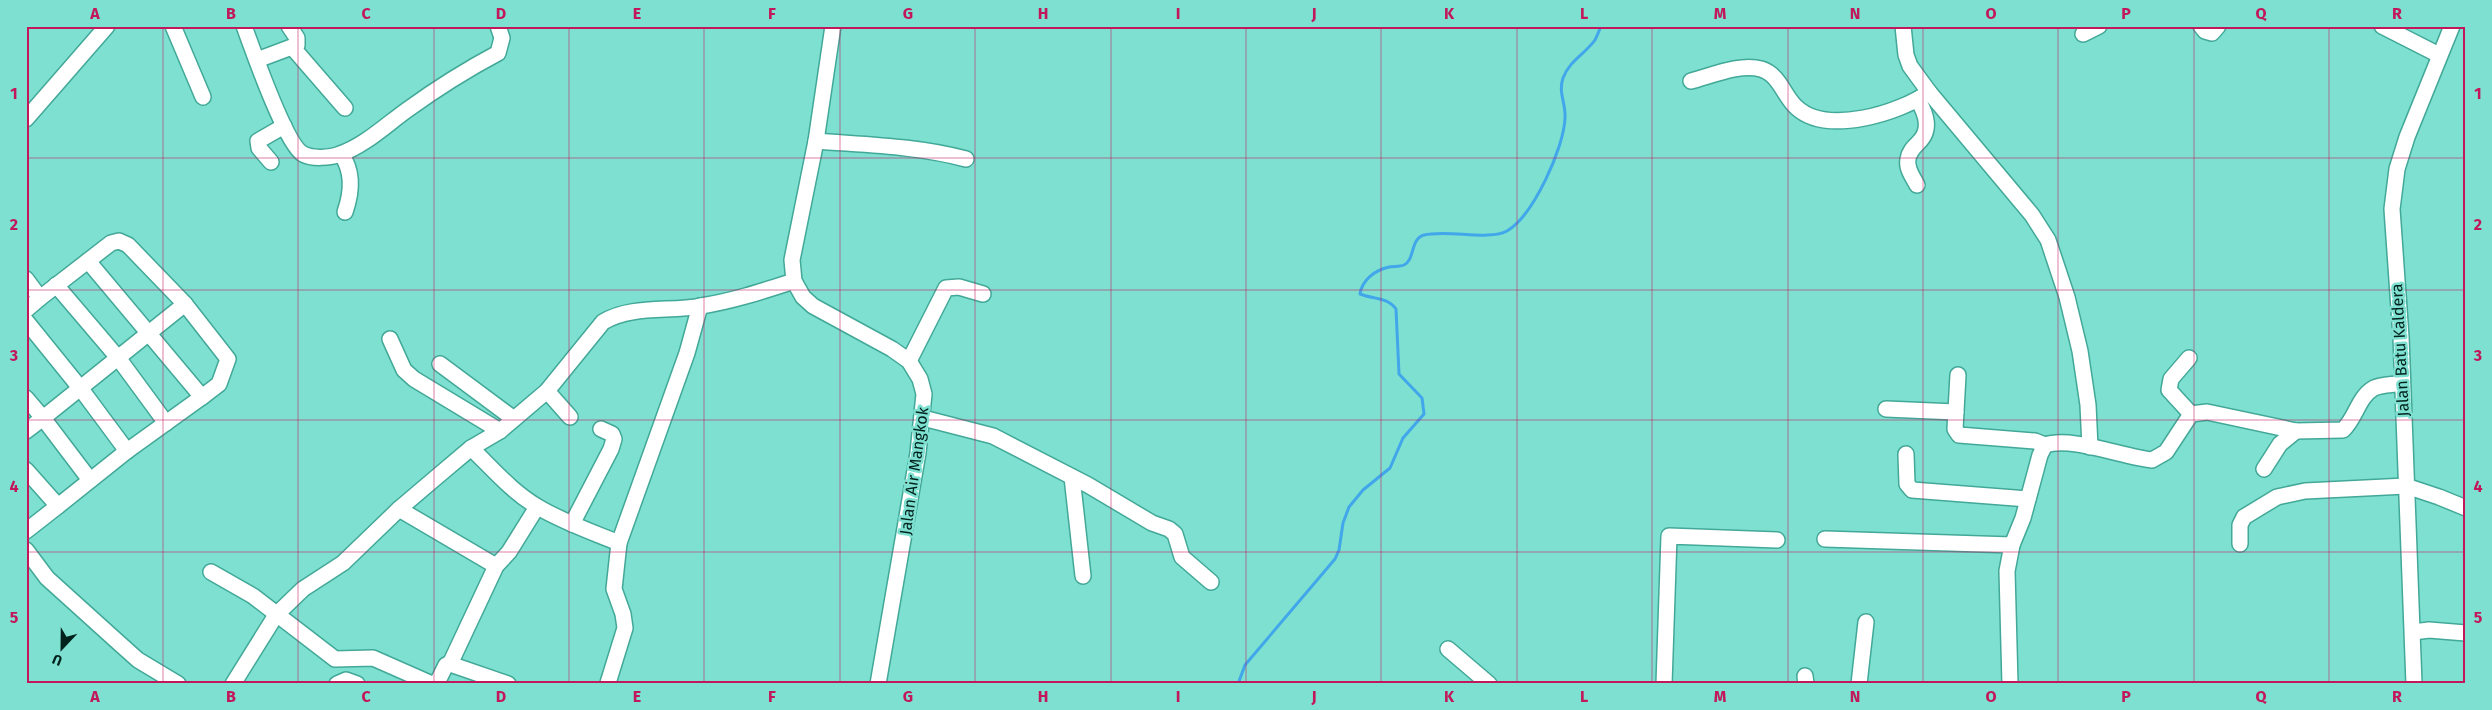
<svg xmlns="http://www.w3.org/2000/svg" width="2492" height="710" viewBox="0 0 2492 710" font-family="'Fira Sans',sans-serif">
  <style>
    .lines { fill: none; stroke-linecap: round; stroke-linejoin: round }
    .stream { stroke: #41a7ea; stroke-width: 3 }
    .minor-casing { stroke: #42a898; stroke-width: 18 }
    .minor { stroke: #fff; stroke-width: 15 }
    .grid { fill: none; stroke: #c2185b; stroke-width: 1; stroke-opacity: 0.55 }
    .labels { text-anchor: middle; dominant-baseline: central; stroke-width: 5; stroke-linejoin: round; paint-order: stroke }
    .street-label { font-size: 16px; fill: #01211c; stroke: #7ee0d0 }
    .neatline { fill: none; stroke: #c2185b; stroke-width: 2 }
    .grid-label { font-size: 16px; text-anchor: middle; font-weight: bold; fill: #c2185b }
  </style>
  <rect width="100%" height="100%" fill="#7ee0d0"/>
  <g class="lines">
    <path class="stream" d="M1238 684 1245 665 1335 559 1339 550 1343 523 1349 507 1363 490 1390 468 1403 438 1424 414 1422 398 1399 374 1396 309C1388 297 1372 299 1360 294 1362 280 1375 270 1389 267 1393 266 1400 267 1404 265 1415 260 1410 239 1424 235 1447 229 1489 241 1507 231 1533 216 1564 148 1565 118 1566 103 1558 93 1563 78 1570 60 1585 54 1595 40 1597 36 1599 31 1601 26"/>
    <g class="minor-casing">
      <g id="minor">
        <path d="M173 26 203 97"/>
        <path d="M244 26C252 48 286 145 303 154 312 159 330 158 340 154 364 146 386 125 407 110 436 89 466 70 498 53L502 38 498 26"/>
        <path d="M833 26 816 141 792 260 794 281 803 297 813 306 892 349 909 361 920 379 924 394 918 453 878 684"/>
        <path d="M1903 26 1906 55 1910 66 1929 92 2032 215 2048 240 2067 297 2080 351 2088 405 2090 447"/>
        <path d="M2201 26 2205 31 2212 33 2218 26"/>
        <path d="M2382 26 2439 55"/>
        <path d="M2083 34 2099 26"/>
        <path d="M293 48 345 108"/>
        <path d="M257 60 297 45V38L289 26"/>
        <path d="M1691 81C1711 76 1740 63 1761 69 1779 74 1784 96 1796 107 1826 136 1900 113 1929 92"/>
        <path d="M26 119 107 26"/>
        <path d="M816 141C867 145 918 146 966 159"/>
        <path d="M341 154C354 172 352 192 345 212"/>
        <path d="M271 162 259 148 258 141 284 126"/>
        <path d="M1917 185C1913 177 1906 169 1908 159 1909 152 1913 148 1918 143 1932 130 1926 114 1918 100"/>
        <path d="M88 261 202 397 127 451"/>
        <path d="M26 279 40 298 26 310"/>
        <path d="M56 285 119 359 166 423"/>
        <path d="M40 298 111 243 119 241 128 245 185 304 43 418 90 480"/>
        <path d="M185 304 228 359 219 384 202 397"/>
        <path d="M26 321 81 389 127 451 58 506"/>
        <path d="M390 339 404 370 414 379 500 431"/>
        <path d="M2189 358 2171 379 2169 390 2191 414"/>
        <path d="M909 361 946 288 959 287 983 294"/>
        <path d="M440 364 514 419"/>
        <path d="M1958 375 1955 429 1959 435 2035 441 2045 445"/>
        <path d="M547 391 570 417"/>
        <path d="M26 398 43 418 26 431"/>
        <path d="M1886 409 1956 412"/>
        <path d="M923 418 993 436 1088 485 1152 523 1169 529 1175 534 1182 557 1211 582"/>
        <path d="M471 448C492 468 512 492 538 507 563 522 592 532 619 543"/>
        <path d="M1906 454 1907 484 1912 490 2028 499"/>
        <path d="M2264 469 2280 444 2296 431"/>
        <path d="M26 470 58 506 26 531"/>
        <path d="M1072 477 1083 576"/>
        <path d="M399 509 496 566"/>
        <path d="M572 524 611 449 614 439 612 434 601 429"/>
        <path d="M1825 539 2012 545"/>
        <path d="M2240 544V525L2244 517 2277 497 2305 491 2406 486 2439 497 2466 508"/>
        <path d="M26 550 47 578 119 643 138 660 178 684"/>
        <path d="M211 572 253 596 335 659 373 658 432 684"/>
        <path d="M2413 632 2429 630 2466 633"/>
        <path d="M1448 649 1489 684"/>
        <path d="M450 664 496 566 509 552 537 507"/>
        <path d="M1805 676 1806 684"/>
        <path d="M608 683 625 628 623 614 614 589 619 543 687 353 700 306"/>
        <path d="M233 684 276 615 303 589 343 563 399 509 439 475 471 448 500 431 547 391 603 322C631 305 669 312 701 306 733 301 763 291 794 281"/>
        <path d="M337 684 346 680 357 684"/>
        <path d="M433 684 438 681 446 665 450 664 508 684"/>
        <path d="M1664 684 1669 536 1777 540"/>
        <path d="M1859 684 1866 622"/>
        <path d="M2010 684 2007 571 2012 545 2023 518 2040 455 2045 445C2071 436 2123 457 2152 460L2166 452 2191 414 2207 412 2296 431 2343 430C2356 418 2358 397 2374 388 2382 384 2394 385 2402 383"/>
        <path d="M2414 684 2401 337 2392 209 2397 169 2407 137 2452 26"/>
      </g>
    </g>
    <use href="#minor" class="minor"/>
  </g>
  <path class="grid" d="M163 26V684M298 26V684M434 26V684M569 26V684M704 26V684M840 26V684M975 26V684M1111 26V684M1246 26V684M1381 26V684M1517 26V684M1652 26V684M1788 26V684M1923 26V684M2058 26V684M2194 26V684M2329 26V684M26 158H2466M26 290H2466M26 420H2466M26 552H2466"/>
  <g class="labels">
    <g class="street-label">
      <text transform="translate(2400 350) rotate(-93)">Jalan Batu Kaldera</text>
      <text transform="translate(914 471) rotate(-82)">Jalan Air Mangkok</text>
    </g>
  </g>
  <rect width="2492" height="710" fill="none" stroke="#7ee0d0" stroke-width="55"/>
  <g transform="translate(62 648) rotate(202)" stroke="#7ee0d0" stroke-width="4" paint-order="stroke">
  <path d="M0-4L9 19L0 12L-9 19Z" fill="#01211c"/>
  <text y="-8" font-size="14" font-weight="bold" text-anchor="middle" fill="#01211c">U</text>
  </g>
  <rect x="28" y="28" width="2436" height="654" class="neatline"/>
  <g class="grid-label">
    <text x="95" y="19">A</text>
    <text x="231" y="19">B</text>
    <text x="366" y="19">C</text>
    <text x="501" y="19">D</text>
    <text x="637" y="19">E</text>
    <text x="772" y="19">F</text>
    <text x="908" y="19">G</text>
    <text x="1043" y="19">H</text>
    <text x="1178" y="19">I</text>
    <text x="1314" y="19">J</text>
    <text x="1449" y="19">K</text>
    <text x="1584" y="19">L</text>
    <text x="1720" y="19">M</text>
    <text x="1855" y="19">N</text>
    <text x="1991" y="19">O</text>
    <text x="2126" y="19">P</text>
    <text x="2261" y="19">Q</text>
    <text x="2397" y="19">R</text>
    <text x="14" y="99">1</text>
    <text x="2478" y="99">1</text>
    <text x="14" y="230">2</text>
    <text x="2478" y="230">2</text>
    <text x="14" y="361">3</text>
    <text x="2478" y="361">3</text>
    <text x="14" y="492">4</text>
    <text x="2478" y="492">4</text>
    <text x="14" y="623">5</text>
    <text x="2478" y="623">5</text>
    <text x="95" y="702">A</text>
    <text x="231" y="702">B</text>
    <text x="366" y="702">C</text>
    <text x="501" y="702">D</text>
    <text x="637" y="702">E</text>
    <text x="772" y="702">F</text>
    <text x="908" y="702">G</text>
    <text x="1043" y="702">H</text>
    <text x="1178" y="702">I</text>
    <text x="1314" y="702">J</text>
    <text x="1449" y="702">K</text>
    <text x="1584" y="702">L</text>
    <text x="1720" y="702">M</text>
    <text x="1855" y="702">N</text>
    <text x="1991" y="702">O</text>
    <text x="2126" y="702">P</text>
    <text x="2261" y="702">Q</text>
    <text x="2397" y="702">R</text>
  </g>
</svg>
